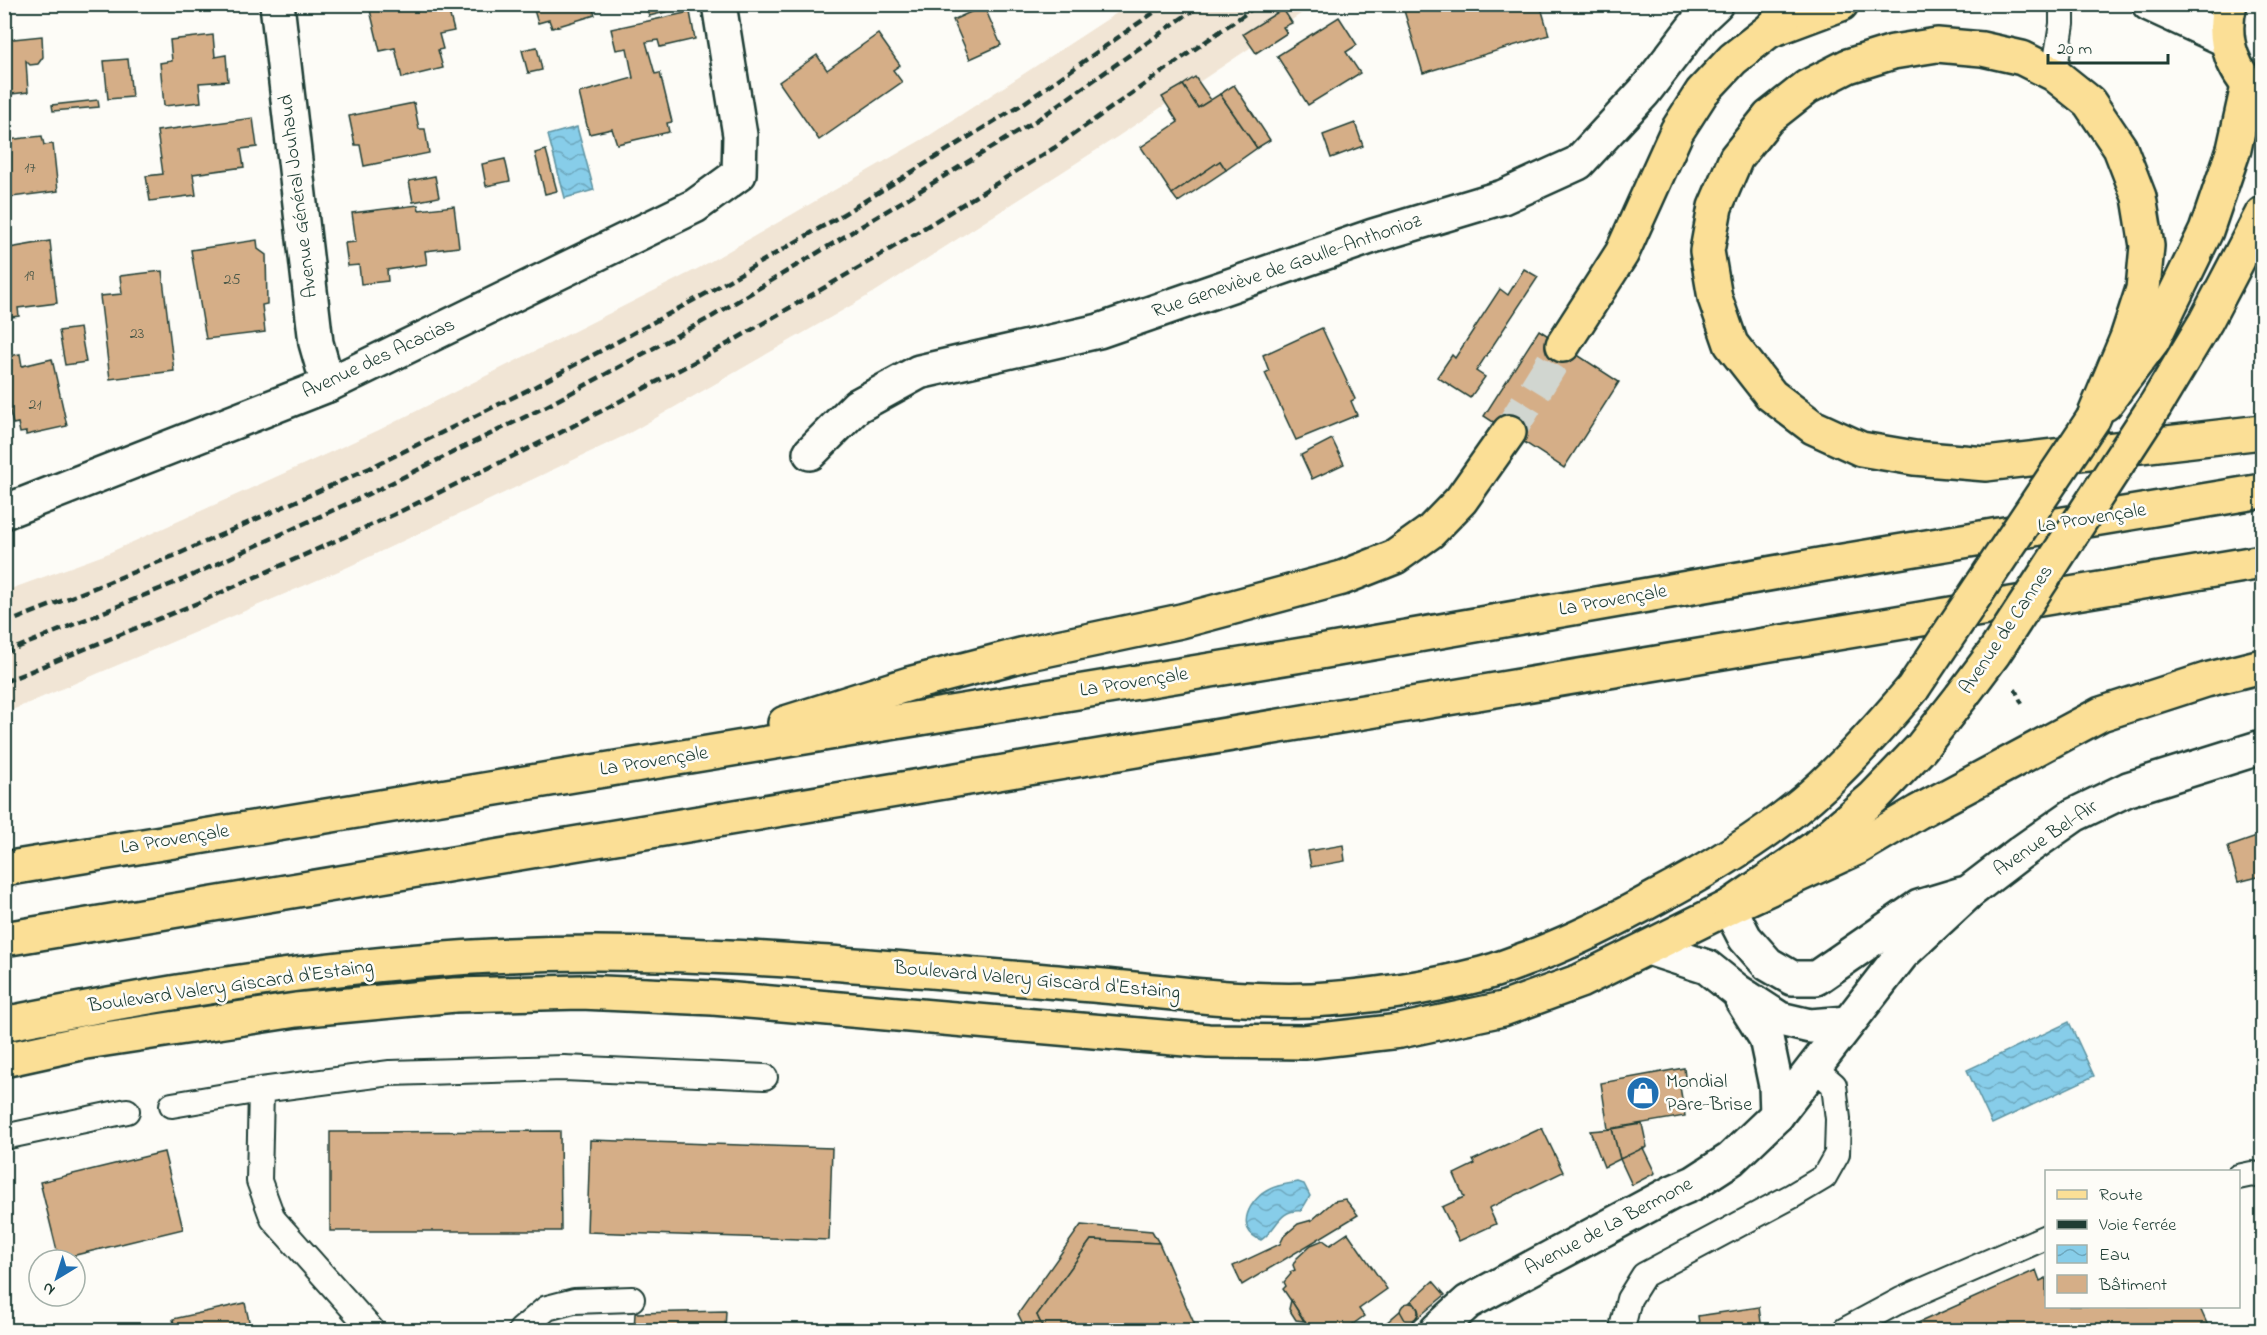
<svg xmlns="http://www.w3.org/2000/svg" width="2267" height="1335" viewBox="0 0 2267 1335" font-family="'Indie Flower',sans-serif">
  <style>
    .built { fill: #f1e5d5 }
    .water { fill: url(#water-waves); stroke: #5d93a1; stroke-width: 1.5 }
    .building { fill: #d5ae87; stroke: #1f3d34; stroke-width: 1.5 }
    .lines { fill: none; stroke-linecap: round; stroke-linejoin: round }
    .highway-tunnel { stroke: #d1d6d0; stroke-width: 33; stroke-dasharray: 33 16; stroke-linecap: butt }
    .lane-casing { stroke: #1f3d34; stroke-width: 28 }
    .street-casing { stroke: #1f3d34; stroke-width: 38 }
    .secondary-casing { stroke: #1f3d34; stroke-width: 38 }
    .primary-casing { stroke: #1f3d34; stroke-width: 38 }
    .highway-casing { stroke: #1f3d34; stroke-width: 38 }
    .path { stroke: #1f3d34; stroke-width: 4; stroke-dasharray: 6 4.5; stroke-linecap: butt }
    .lane { stroke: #fdfcf7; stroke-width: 24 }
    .street { stroke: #fdfcf7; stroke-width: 33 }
    .secondary { stroke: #fdfcf7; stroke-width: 33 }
    .primary { stroke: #fbdf96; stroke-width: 33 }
    .highway { stroke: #fbdf96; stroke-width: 33 }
    .rail { stroke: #1f3d34; stroke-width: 4.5; stroke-dasharray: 9 4.5; stroke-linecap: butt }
    .primary-bridge-casing { stroke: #1f3d34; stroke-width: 38; stroke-linecap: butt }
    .primary-bridge { stroke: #fbdf96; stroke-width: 33 }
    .labels { text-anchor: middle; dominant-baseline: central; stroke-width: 5; stroke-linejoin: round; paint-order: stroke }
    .number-label { font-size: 16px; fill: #4c5949 }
    .street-label { font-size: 20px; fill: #1f3d34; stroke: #fdfcf7 }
    .poi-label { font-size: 20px; fill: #1f3d34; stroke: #fdfcf7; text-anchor: start }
  </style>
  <defs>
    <pattern id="water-waves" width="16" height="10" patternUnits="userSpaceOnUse" patternTransform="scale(1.5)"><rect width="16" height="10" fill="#87cde9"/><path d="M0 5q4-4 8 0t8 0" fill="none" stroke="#6ea8be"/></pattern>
  </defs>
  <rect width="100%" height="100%" fill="#fdfcf7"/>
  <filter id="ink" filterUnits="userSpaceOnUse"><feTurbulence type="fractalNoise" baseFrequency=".0167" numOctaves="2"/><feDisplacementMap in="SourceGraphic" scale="12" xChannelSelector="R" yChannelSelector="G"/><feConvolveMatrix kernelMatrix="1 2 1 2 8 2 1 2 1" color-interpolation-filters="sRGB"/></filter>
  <g filter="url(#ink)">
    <path class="built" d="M1129 5H1314L1117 137 873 293 626 435 348 567 5 713V591L104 555 379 430 699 268 930 135Z"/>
    <g class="water">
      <path d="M577 127 594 190 565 198 548 135Z"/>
      <path d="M2069 1022 2094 1076 1992 1124 1967 1070Z"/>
      <path d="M1298 1182 1304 1184 1310 1196 1301 1211C1278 1209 1277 1230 1261 1240 1233 1229 1250 1198 1270 1189 1279 1184 1289 1184 1298 1182Z"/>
    </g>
    <g class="building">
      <path d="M377 4H447L454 31 439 34 443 49 438 50 443 68 402 78 395 48 380 51 369 6Z"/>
      <path d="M591 4 595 15 552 28 549 20 538 23 533 7 539 4Z"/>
      <path d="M646 4H685L686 7 649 16Z"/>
      <path d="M1402 4H1540L1549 35 1423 73Z"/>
      <path d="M984 6 1001 45 970 59 953 20Z"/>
      <path d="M1283 9 1292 23 1283 27 1287 33 1256 53 1243 34Z"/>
      <path d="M690 12 695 39 660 47 658 40 646 42 655 74 660 73 672 122 667 123 669 132 617 144 612 129 589 134 579 93 633 78 627 48 616 50 611 29Z"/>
      <path d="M1339 17 1357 45 1346 52 1360 73 1308 105 1277 56Z"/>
      <path d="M878 34 900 65 893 70 902 82 819 140 779 82 817 55 827 70Z"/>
      <path d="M213 35 215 57 226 55 228 81 199 83 201 102 164 106 160 63 172 61 170 40Z"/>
      <path d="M42 36 43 57 38 64 30 65 26 61 28 92 4 95V40Z"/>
      <path d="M537 47 542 70 528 73 522 50Z"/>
      <path d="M128 59 132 97 108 99 104 61Z"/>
      <path d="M1195 77 1211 100 1198 108 1183 85Z"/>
      <path d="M1183 85 1198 108 1220 94 1257 148 1226 170 1220 161 1172 194 1141 147 1178 122 1162 97Z"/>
      <path d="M1234 85 1270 140 1257 148 1220 94Z"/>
      <path d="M98 100 99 107 53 111 52 105Z"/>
      <path d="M414 103 419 129H425L429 153 364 166 360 145H355L349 116Z"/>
      <path d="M253 118 257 147 241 149 244 167 193 174 196 195 150 201 146 176 163 174 157 131Z"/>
      <path d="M1355 123 1363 146 1331 158 1323 135Z"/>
      <path d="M4 131 7 140 42 136 44 145 53 144 58 191 4 198Z"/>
      <path d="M546 150 557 191 545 194 535 153Z"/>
      <path d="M505 159 510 181 486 186 482 164Z"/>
      <path d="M1220 161 1226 170 1178 202 1172 194Z"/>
      <path d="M435 176 439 197 413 202 409 181Z"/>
      <path d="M418 205 419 210 454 206 459 247 425 251 427 264 387 270 388 281 361 284 359 265 348 266 345 243 356 242 352 213Z"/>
      <path d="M257 240 258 249 266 255 267 304 262 305 265 332 206 339 191 250Z"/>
      <path d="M50 241 57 303 18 308 19 316 4 318V249Z"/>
      <path d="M1524 269 1538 277 1476 371 1485 377 1470 398 1437 377 1452 355 1455 358 1500 289 1508 295Z"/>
      <path d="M162 271 174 371 110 379 100 296 122 294 120 276Z"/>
      <path d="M80 328 86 362 65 365 59 331Z"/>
      <path d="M1322 328 1355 399 1351 401 1357 415 1296 440 1265 373 1269 371 1263 355Z"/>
      <path d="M1539 330 1619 382 1564 468 1484 416Z"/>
      <path d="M20 354 22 366 52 359 67 426 26 435V432L20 433 18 423 13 424 4 387V357Z"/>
      <path d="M1332 439 1344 464 1312 479 1301 455Z"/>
      <path d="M2262 835V876L2238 882 2228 847Z"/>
      <path d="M1343 845 1345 861 1311 867 1308 851Z"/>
      <path d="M1684 1068 1686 1086 1680 1087 1685 1116 1608 1129 1601 1083Z"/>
      <path d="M1642 1124 1647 1147 1620 1159 1612 1129Z"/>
      <path d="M1542 1128 1563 1172 1489 1208 1496 1224 1459 1241 1442 1207 1464 1197 1454 1174 1475 1164 1473 1160Z"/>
      <path d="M1612 1129 1620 1159 1604 1167 1590 1131Z"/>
      <path d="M560 1131 561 1231H330V1132Z"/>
      <path d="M590 1140 832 1148 829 1240 587 1232Z"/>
      <path d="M1643 1148 1655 1173 1632 1185 1620 1159Z"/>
      <path d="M164 1152 183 1229 59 1259 40 1182Z"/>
      <path d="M1345 1199 1358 1215 1242 1285 1233 1266 1280 1244 1284 1236 1298 1224 1312 1220 1334 1201Z"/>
      <path d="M1081 1225 1152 1231 1159 1243 1091 1240 1037 1315 1044 1330H1026L1018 1314Z"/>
      <path d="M1348 1233 1387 1289 1359 1309 1364 1316 1349 1327 1352 1330H1311L1283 1289 1286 1286 1284 1282 1291 1274 1290 1272 1295 1270 1293 1265 1296 1259 1311 1245 1323 1240 1330 1245Z"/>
      <path d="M1091 1240 1159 1243 1197 1330H1044L1037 1315Z"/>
      <path d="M2036 1270 2040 1281 2046 1278V1306H2199L2209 1328 2204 1330H1921L1918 1323Z"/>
      <path d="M1433 1281 1445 1295 1415 1320 1419 1313 1418 1309 1413 1302H1410Z"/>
      <path d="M1291 1300 1304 1321 1296 1320 1289 1309Z"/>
      <circle cx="1409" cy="1312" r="9"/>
      <path d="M245 1303 251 1330H175L173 1319Z"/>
      <path d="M1759 1307 1762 1330H1700L1698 1316Z"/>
      <path d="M726 1311 725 1330H634L635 1313Z"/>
      <path d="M1400 1311 1405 1320H1415L1404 1330H1378Z"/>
    </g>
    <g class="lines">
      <path class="highway-tunnel" d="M1509 432 1563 345"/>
      <g class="lane-casing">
        <g id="lane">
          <path d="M2054 74 2062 24V4"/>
          <path d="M172 1105 261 1090"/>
          <path d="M4 1137 127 1111"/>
          <path d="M2238 1177 2252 1174 2262 1176"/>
          <path d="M372 1330 273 1219 259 1181 261 1090 390 1073 564 1068 765 1077"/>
          <path d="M521 1330 547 1308 574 1301 632 1299"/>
          <path d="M1624 1330 1623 1324 1629 1299 1644 1275 1792 1196 1824 1177 1837 1154 1838 1119 1834 1085 1813 1067"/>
          <path d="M1845 1330 1901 1300 2046 1237"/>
        </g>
      </g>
      <g class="street-casing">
        <g id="street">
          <path d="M277 4 316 343 328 385"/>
          <path d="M810 453 857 406 919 372 1099 331 1373 236 1503 197 1578 163 1644 92 1700 19 1716 4"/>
          <path d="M4 512 328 385 695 206 739 174 740 135 719 4"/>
        </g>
      </g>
      <g class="secondary-casing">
        <g id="secondary">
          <path d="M2149 4 2227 40"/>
          <path d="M1729 907 1745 938 1768 964 1792 978H1816L1919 907 1962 894"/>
          <path d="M1648 948 1707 967 1737 991 1780 1019 1810 1026 1848 1023"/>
          <path d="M1742 1000 1766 1038 1776 1086 1777 1115"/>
          <path d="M1437 1330 1468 1302 1673 1192 1694 1183 1731 1159 1777 1115 1902 954 1969 892 2020 853 2074 815 2128 789 2262 747"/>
        </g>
      </g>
      <g class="primary-casing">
        <g id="primary">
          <path d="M2230 4C2220 41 2234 75 2262 98"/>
          <path d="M2105 404 2153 340 2206 231 2234 149 2248 86"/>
          <path d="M2155 406 2206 321 2262 214"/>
          <path d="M4 1024C200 985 396 953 596 953 757 954 919 970 1080 984 1157 990 1235 1003 1312 1000 1368 997 1427 988 1482 974 1501 969 1520 961 1539 954 1580 938 1619 918 1657 897 1716 866 1775 830 1824 784 1856 754 1885 721 1913 688"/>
          <path d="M4 1060 86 1042 296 1010 455 995 581 992 713 998 1208 1041 1304 1042 1400 1031 1503 1009 1580 981 1729 907 1816 847 1874 797 1921 748 1961 697"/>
        </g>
      </g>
      <g class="highway-casing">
        <g id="highway">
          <path d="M1774 29 1841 4"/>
          <path d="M1563 345 1622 253 1677 131 1702 92 1733 59 1770 30 1795 4"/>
          <path d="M2093 419 2127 338 2143 289 2147 246 2139 197 2120 148 2089 102 2054 74 2022 58 1982 49 1937 45 1893 52 1848 66 1807 87 1769 117 1736 158 1715 207 1707 251 1715 298 1731 344 1771 395 1813 427 1861 449 1914 458 1986 464 2262 432"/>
          <path d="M785 723 909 684 1025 654 1181 621 1342 578 1395 557 1430 532 1461 500 1509 432"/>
          <path d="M4 869 1326 651 1825 564 2262 491"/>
          <path d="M1729 907 1857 848 1918 812 2101 714 2206 680 2262 666"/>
          <path d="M4 939 2262 562"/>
        </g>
      </g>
      <path class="path" d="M2015 689 2023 706"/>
      <use href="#lane" class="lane"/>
      <use href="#street" class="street"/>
      <use href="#secondary" class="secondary"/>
      <use href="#primary" class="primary"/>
      <use href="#highway" class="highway"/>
      <g class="rail">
        <path d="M4 624 176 555 370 468 536 386 707 293 832 221 1024 103 1166 4"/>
        <path d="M4 653 184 579 377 490 545 407 713 316 1037 120 1202 4"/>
        <path d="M4 682 200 602 393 515 552 437 717 350 877 257 1054 148 1259 4"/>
      </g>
      <g class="primary-bridge-casing">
        <g id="primary-bridge">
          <path d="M1913 688 2093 419"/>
          <path d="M1961 697 1994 653 2155 406"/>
        </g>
      </g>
      <use href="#primary-bridge" class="primary-bridge"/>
    </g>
  </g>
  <defs>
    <g id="shop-disc" transform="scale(1.725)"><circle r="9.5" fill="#1f6fb2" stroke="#fdfcf7"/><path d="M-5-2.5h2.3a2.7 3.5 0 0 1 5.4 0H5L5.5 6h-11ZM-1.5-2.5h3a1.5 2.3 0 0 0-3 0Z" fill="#fff"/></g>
  </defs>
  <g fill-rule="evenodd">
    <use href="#shop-disc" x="1643" y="1093"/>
  </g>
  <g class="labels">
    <g class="number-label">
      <text x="30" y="168">17</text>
      <text x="29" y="276">19</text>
      <text x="232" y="280">25</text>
      <text x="137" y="334">23</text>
      <text x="35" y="405">21</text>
    </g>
    <g class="street-label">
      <text transform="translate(299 196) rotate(-97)">Avenue Général Jouhaud</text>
      <text transform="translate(1287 267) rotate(-19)">Rue Geneviève de Gaulle-Anthonioz</text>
      <text transform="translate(379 359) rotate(-25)">Avenue des Acacias</text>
      <text transform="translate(2092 519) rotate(-9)">La Provençale</text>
      <text transform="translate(1613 601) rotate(-10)">La Provençale</text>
      <text transform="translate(2007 630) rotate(-56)">Avenue de Cannes</text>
      <text transform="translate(1134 683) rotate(-9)">La Provençale</text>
      <text transform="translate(654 762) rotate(-9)">La Provençale</text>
      <text transform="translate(2046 839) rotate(-34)">Avenue Bel-Air</text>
      <text transform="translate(175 840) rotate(-9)">La Provençale</text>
      <text transform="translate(1037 981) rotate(5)">Boulevard Valery Giscard d'Estaing</text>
      <text transform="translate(231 987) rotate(-8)">Boulevard Valery Giscard d'Estaing</text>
      <text transform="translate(1609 1227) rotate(-28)">Avenue de La Bermone</text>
    </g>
    <g class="poi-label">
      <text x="1666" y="1082">Mondial<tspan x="1666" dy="23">Pare-Brise</tspan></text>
    </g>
  </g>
  <rect width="2267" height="1335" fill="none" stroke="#fdfcf7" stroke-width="24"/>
  <rect x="12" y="12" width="2243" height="1311" fill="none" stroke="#1f3d34" stroke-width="2" filter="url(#ink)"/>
  <rect x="2045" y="1170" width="195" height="138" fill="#fdfcf7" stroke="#a4b0a9" stroke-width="1.5"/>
  <rect x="2057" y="1190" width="30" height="9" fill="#fbdf96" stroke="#a4b0a9" stroke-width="1.5"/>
  <text x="2099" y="1200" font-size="18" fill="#1f3d34">Route</text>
  <rect x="2057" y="1220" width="30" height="9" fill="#1f3d34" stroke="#a4b0a9" stroke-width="1.5"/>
  <text x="2099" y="1230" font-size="18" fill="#1f3d34">Voie ferrée</text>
  <rect x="2057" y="1245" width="30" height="18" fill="url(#water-waves)" stroke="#a4b0a9" stroke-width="1.5"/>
  <text x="2099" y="1260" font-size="18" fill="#1f3d34">Eau</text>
  <rect x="2057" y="1275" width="30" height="18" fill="#d5ae87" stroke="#a4b0a9" stroke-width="1.5"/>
  <text x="2099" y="1290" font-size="18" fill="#1f3d34">Bâtiment</text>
  <g transform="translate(57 1278) rotate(218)"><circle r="28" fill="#fdfcf7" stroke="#a4b0a9" stroke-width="1.5"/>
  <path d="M0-4.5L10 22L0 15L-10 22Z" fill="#1f6fb2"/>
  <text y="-9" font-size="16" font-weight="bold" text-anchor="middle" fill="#1f3d34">N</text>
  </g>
  <path d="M2048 54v9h120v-9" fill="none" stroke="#1f3d34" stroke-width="3"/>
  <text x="2057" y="54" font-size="18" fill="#1f3d34" stroke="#fdfcf7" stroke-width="4.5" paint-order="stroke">20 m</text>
</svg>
